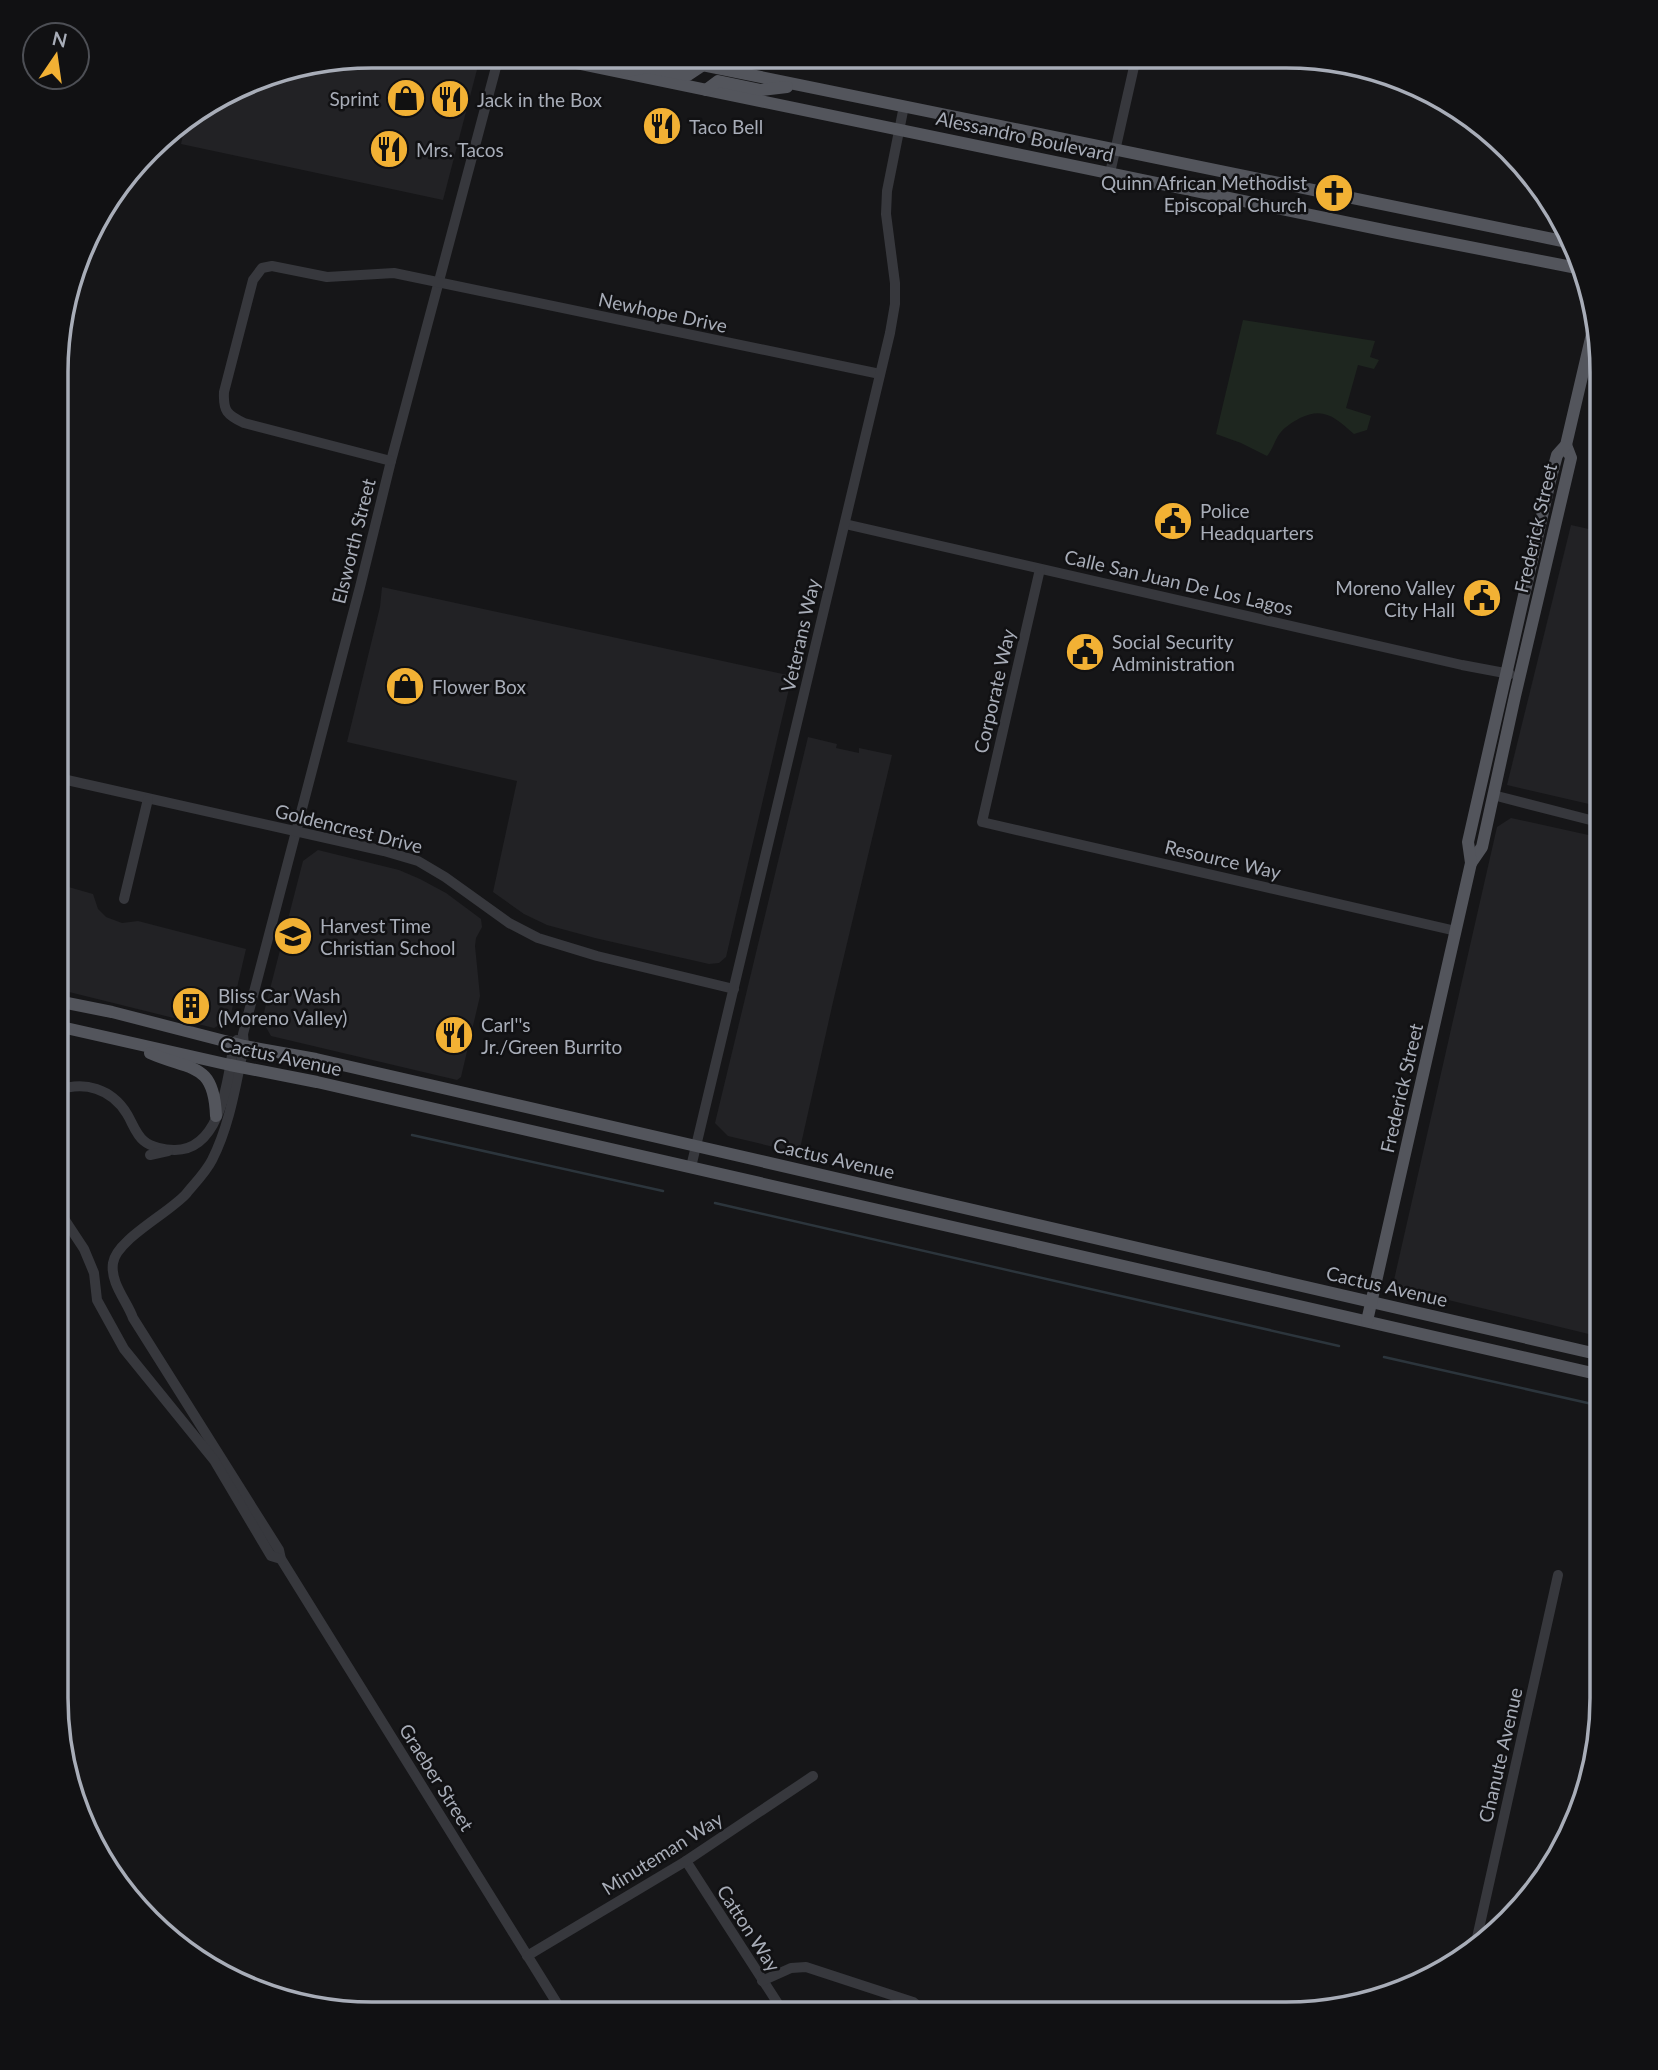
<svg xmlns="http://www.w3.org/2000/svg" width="1658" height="2070" viewBox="0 0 1658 2070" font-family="Lato,sans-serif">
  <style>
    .built { fill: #222225 }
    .green { fill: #1e261f }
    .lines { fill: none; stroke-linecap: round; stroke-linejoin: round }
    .stream { stroke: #2c353c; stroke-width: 2.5 }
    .minor { stroke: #37383d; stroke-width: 10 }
    .major { stroke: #53555c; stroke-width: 12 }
    .labels { text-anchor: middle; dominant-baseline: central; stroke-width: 5; stroke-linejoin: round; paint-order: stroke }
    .poi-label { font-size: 19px; fill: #a8adb8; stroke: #111113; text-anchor: start }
    .street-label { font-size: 19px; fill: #a8adb8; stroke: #111113 }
    .rim { fill: none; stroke: #a8adb8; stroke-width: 3.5 }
  </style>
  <rect width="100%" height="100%" fill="#161618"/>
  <g class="built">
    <path d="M373 56H471L480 58 443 200 181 144 186 122 270 73Z"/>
    <path d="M1571 525 1602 532V807L1507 785Z"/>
    <path d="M382 587 792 676 726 957 719 963 709 964 595 938 547 925 524 914 493 892 517 781 347 742 380 607Z"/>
    <path d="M808 737 837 744 836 748 859 753V748L892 755 833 1002 799 1153 728 1136 715 1123Z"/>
    <path d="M1511 818 1602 838 1601 1337 1415 1292 1409 1295 1402 1294 1394 1280 1497 827Z"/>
    <path d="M318 850 399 870 420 879 446 893 481 919 482 927 476 938 475 946 480 996 461 1077 457 1080 271 1036 262 1020 303 861Z"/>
    <path d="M58 884 93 894 98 909 106 917 122 923 138 921 246 949 230 1018 214 1028 57 989Z"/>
  </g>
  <path class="green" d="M1243 320 1375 341 1370 357 1379 360 1374 369 1358 365 1346 408 1371 416 1367 430 1354 434C1336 418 1324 406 1300 418 1291 423 1283 428 1278 436 1274 443 1272 450 1267 456L1241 443 1216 434Z"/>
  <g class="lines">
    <g class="stream">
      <path d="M412 1135 663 1191"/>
      <path d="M715 1203 1339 1346"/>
      <path d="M1384 1357 1601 1406"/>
    </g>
    <g class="minor">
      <path d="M499 56 391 461 360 587 243 1034 244 1046C236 1083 230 1125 212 1160 206 1172 195 1183 186 1194 169 1213 116 1240 113 1263 110 1283 127 1301 133 1318L279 1550 281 1559 563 2013"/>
      <path d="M1110 173 1136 58"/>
      <path d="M391 461 244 423C227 415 223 411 224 392L253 280 262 268 272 266 327 277 394 273 880 374"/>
      <path d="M845 524 1462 665 1510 674"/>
      <path d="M1040 569 982 822 1456 931"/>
      <path d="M58 778 384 851 418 861 445 877 509 923 538 938 597 956 734 989"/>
      <path d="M1493 795 1602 823"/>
      <path d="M124 899 148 799"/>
      <path d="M57 1091C84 1080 112 1089 127 1114 132 1122 136 1135 144 1141 151 1147 165 1150 174 1150 222 1151 228 1077 234 1043L237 1040"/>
      <path d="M150 1155 168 1151"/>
      <path d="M691 1167 890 333 895 304V283L886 214 887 191 904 106"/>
      <path d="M57 1208 84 1249 94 1273 97 1300 124 1349 214 1460 271 1556 281 1559"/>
      <path d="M686 1861 784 2013"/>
      <path d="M1476 1942 1558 1575"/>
      <path d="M527 1956 686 1861 813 1776"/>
      <path d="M762 1981 791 1968 806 1967 913 2002 927 2013"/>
    </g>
    <g class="major">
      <path d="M543 56 1393 232 1582 269"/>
      <path d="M663 57 1572 243"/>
      <path d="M626 71 647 67 688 75 703 65"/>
      <path d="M706 90 718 81 761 90 787 87"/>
      <path d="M1471 863 1482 847 1515 696 1571 458 1566 445"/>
      <path d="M57 1001 112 1012 244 1046 316 1059 696 1146 1601 1355"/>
      <path d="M57 1026 230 1065 317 1082 1601 1375"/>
      <path d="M150 1053C190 1071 214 1061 216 1116"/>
      <path d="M1367 1321 1471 863 1468 842 1550 481 1557 455 1566 445 1595 321"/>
    </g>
  </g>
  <defs>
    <g id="shop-disc" transform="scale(2.0125)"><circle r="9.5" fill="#f2b134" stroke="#111113"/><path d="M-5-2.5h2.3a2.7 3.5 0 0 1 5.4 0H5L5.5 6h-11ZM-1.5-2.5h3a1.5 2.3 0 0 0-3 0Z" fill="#111"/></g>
    <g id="restaurant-disc" transform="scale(2.0125)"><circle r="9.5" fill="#f2b134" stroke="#111113"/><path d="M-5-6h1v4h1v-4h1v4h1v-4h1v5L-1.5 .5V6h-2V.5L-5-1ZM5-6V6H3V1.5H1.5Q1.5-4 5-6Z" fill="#111"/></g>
    <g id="church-disc" transform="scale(2.0125)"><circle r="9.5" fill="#f2b134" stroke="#111113"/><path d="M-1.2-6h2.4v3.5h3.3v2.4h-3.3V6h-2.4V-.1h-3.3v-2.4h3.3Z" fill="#111"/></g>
    <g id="civic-disc" transform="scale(2.0125)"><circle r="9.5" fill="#f2b134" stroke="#111113"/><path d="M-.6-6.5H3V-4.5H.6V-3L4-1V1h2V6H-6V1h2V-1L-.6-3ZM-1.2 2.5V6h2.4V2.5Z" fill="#111"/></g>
    <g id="school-disc" transform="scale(2.0125)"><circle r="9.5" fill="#f2b134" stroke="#111113"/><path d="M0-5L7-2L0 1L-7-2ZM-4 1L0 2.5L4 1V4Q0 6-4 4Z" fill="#111"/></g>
    <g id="building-disc" transform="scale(2.0125)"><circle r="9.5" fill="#f2b134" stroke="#111113"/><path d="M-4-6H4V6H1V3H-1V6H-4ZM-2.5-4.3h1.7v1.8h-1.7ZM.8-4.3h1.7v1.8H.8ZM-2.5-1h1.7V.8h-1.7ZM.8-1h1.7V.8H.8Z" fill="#111"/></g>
  </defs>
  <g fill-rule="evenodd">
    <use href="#shop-disc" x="406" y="98"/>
    <use href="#restaurant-disc" x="450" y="99"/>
    <use href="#restaurant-disc" x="662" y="126"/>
    <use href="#restaurant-disc" x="389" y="149"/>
    <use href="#church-disc" x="1334" y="193"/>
    <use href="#civic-disc" x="1173" y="521"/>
    <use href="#civic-disc" x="1482" y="598"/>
    <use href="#civic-disc" x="1085" y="652"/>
    <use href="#shop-disc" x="405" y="686"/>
    <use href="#school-disc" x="293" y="936"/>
    <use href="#building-disc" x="191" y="1006"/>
    <use href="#restaurant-disc" x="454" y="1035"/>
  </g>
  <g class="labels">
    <g class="poi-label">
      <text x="379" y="98" text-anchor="end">Sprint</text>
      <text x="477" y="99">Jack in the Box</text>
      <text x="689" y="126">Taco Bell</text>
      <text x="416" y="149">Mrs. Tacos</text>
      <text x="1307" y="182" text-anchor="end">Quinn African Methodist<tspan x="1307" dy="22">Episcopal Church</tspan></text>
      <text x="1200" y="510">Police<tspan x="1200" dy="22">Headquarters</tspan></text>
      <text x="1455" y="587" text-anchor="end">Moreno Valley<tspan x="1455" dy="22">City Hall</tspan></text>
      <text x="1112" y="641">Social Security<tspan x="1112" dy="22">Administration</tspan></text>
      <text x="432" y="686">Flower Box</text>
      <text x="320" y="925">Harvest Time<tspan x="320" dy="22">Christian School</tspan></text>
      <text x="218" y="995">Bliss Car Wash<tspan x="218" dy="22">(Moreno Valley)</tspan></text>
      <text x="481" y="1024">Carl''s<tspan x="481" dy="22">Jr./Green Burrito</tspan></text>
    </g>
    <g class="street-label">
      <text transform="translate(1025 136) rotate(12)">Alessandro Boulevard</text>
      <text transform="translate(663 312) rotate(12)">Newhope Drive</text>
      <text transform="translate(1535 528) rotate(-77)">Frederick Street</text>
      <text transform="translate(353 541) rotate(-76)">Elsworth Street</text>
      <text transform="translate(1179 582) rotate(13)">Calle San Juan De Los Lagos</text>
      <text transform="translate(800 635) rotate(-77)">Veterans Way</text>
      <text transform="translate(994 691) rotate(-77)">Corporate Way</text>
      <text transform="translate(349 828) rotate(14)">Goldencrest Drive</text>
      <text transform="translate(1223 859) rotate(13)">Resource Way</text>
      <text transform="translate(281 1056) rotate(12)">Cactus Avenue</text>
      <text transform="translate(1401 1088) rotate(-77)">Frederick Street</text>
      <text transform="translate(834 1158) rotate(13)">Cactus Avenue</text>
      <text transform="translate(1387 1286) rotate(13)">Cactus Avenue</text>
      <text transform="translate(1500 1755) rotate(-77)">Chanute Avenue</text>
      <text transform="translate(437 1777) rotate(58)">Graeber Street</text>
      <text transform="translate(662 1853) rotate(-32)">Minuteman Way</text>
      <text transform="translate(749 1928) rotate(57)">Catton Way</text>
    </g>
  </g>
  <path d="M0 0H1658V2070H0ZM372 68H1286A304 304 0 0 1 1590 372V1698A304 304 0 0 1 1286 2002H372A304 304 0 0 1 68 1698V372A304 304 0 0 1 372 68Z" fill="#111113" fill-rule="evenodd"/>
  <path class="rim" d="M372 68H1286A304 304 0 0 1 1590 372V1698A304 304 0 0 1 1286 2002H372A304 304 0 0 1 68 1698V372A304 304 0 0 1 372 68Z"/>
  <g transform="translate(56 56) rotate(13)"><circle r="33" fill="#111113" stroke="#4d4f55" stroke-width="2"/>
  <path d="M0-5L12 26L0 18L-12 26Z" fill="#f2b134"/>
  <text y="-10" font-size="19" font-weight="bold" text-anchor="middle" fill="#a8adb8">N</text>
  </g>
</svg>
